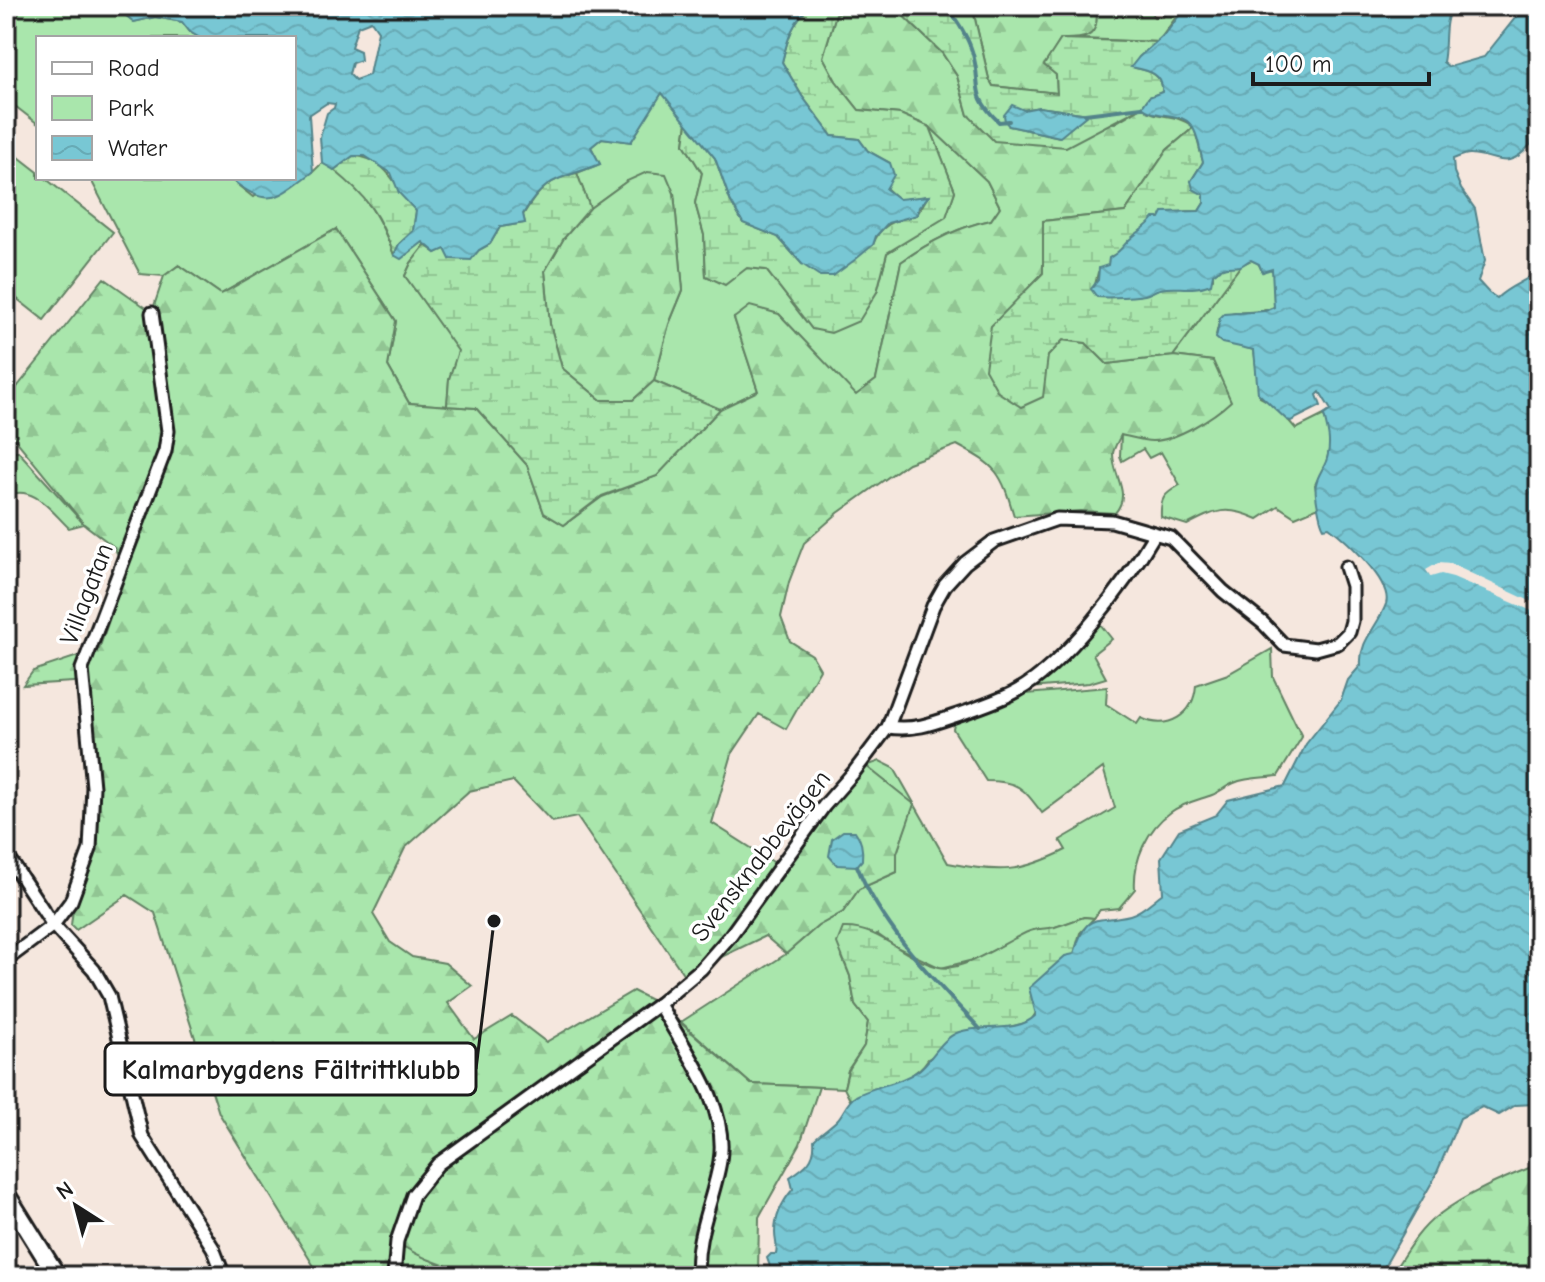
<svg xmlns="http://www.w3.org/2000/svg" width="1545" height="1282" viewBox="0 0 1545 1282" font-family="'Comic Neue',sans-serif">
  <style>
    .green { fill: #a9e6ac; stroke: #628164; stroke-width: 2 }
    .forest { fill: url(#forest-firs); stroke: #628164; stroke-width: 2 }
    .wetland { fill: url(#wetland-marsh); stroke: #628164; stroke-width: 2; fill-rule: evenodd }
    .water { fill: url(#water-waves); stroke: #53838a; stroke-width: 2; fill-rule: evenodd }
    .pier { fill: #f5e7de }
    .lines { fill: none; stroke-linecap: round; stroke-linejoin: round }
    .stream { stroke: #53838a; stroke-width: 4 }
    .minor-casing { stroke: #1c1c1c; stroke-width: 17 }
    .secondary-casing { stroke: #1c1c1c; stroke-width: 22 }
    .minor { stroke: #fff; stroke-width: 11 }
    .secondary { stroke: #fff; stroke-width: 16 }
    .labels { text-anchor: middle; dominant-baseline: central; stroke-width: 7; stroke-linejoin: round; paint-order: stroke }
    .street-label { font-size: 26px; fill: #1c1c1c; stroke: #fff }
    .leader { fill: none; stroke: #1c1c1c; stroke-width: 3 }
    .callout-dot { fill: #1c1c1c; stroke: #fff; stroke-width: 3 }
    .callout { fill: #fff; stroke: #1c1c1c; stroke-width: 3 }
    .callout-label { font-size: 28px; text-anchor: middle; font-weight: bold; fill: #1c1c1c }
  </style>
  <defs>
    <pattern id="forest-firs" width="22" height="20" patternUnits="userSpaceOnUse" patternTransform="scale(2)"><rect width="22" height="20" fill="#a9e6ac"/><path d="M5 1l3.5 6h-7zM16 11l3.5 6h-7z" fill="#91c593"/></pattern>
    <pattern id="wetland-marsh" width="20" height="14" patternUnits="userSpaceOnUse" patternTransform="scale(2)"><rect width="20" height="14" fill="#a9e6ac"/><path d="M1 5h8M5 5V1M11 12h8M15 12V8" fill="none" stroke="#91c593"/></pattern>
    <pattern id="water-waves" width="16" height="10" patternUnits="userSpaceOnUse" patternTransform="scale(2)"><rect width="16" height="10" fill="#78c7d4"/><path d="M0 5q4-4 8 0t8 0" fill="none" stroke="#67aab5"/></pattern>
  </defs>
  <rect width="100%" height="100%" fill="#f5e7de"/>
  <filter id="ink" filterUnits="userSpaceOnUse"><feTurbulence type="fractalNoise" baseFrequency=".0125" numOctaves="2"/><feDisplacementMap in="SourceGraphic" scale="16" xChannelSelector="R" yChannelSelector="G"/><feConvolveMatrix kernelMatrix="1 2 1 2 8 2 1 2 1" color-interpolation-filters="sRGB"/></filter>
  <g filter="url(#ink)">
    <g class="green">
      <path d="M6 6H114L134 22 155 17 182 22 190 32 200 38H38V124L6 99Z"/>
      <path d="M1096 6H1148L1154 17H1162L1173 9 1181 10 1158 42 1082 39C1097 30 1098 23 1096 6Z"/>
      <path d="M662 92 687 123 684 144 702 173 695 203 704 235 706 276 747 268 766 270 812 329 877 292 887 253 946 216 955 191 930 127 987 181 1000 207 991 220C957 227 929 242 901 262L876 380 855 396 779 314 734 318 758 391 720 409 654 381 669 324 683 290 674 193 627 181 590 208 577 173 600 164 591 147 602 138 631 142Z"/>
      <path d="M6 147 38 172V178H45L113 232 44 320 6 290Z"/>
      <path d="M322 163C360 178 381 220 394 255L423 242 425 245 411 263 405 276 459 351 449 379 447 406 409 403 388 366 396 321 336 229 221 294 179 265 164 276 140 274 90 178H229L253 197 313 172Z"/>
      <path d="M1251 260 1258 263 1263 272 1269 268 1273 271 1274 307C1257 316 1237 308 1220 318L1216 335 1227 343 1254 350 1260 397 1276 406 1296 429 1324 415 1330 434 1329 451 1326 463 1315 485 1319 507 1295 517 1278 506 1258 519C1226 505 1216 510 1187 525L1161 517C1160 498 1164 494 1180 485L1161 452 1149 458 1143 449 1122 461 1120 456 1121 435 1134 437 1212 361 1173 356 1241 265Z"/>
      <path d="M6 451H18L84 524 69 528C51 511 33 483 6 496Z"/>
      <path d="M1097 623 1100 624 1112 639 1093 654 1106 678 1089 683 1029 688Z"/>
      <path d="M1272 649 1273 677 1302 737 1278 776C1264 778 1247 777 1234 783 1226 786 1220 792 1212 795 1198 800 1183 803 1171 812 1147 829 1133 860 1135 889L1119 908 1100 910 1094 918 1084 917 1052 928 1031 931 977 959 941 968 894 946 877 934 842 957 850 976 855 1005 868 1022 864 1046 848 1070 844 1088 751 1084 681 1022 786 954 818 926 843 912 859 889 897 872V853L913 804 866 766 880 761 894 768 948 863C999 873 1020 873 1066 850L1060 840 1115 808 1103 768 1042 813C1023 788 1019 781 986 781L953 729 955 721 1026 694 1107 687 1106 704 1137 724 1141 718C1168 731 1194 715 1196 685L1228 674Z"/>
      <path d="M397 1241C423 1261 454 1269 486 1276H394Z"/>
    </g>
    <g class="forest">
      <path d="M851 6H893L942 53 957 76 968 115 1115 123 1142 107C1156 120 1175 112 1194 127L1167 150 1125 212 1044 221 1043 273 991 327 1048 356 1063 340 1086 343 1107 364 1173 356 1213 361 1231 401C1214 417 1176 441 1152 441 1142 441 1131 437 1121 435 1118 441 1113 449 1113 454 1113 477 1132 493 1115 513L1080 511 1014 516C1001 472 998 467 957 445L908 463 838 513 804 543 789 582 781 617 790 641 812 655 820 669 786 729 759 714 732 754 712 823 778 865 866 766 914 804 897 853V872L859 889 843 912 818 926 786 954 765 936 684 975 577 817 552 822 513 781 469 791 405 848 373 914 390 942 412 957 445 963 472 986 448 1003 474 1039 512 1016 546 1042 633 991 659 1004 751 1084 819 1087 800 1144 759 1217 758 1276H486C454 1269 423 1261 397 1242L394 1276H320L219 1113 155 913 127 895 76 930 71 925C73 893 91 876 95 849 104 794 94 736 89 681L23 685 33 671 99 649 126 571 114 547 84 524 6 428V401L104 278 152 312 164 276 179 265 221 294 336 229 396 321 388 366 409 403 476 408 527 465 544 513 564 525 602 497 657 476 720 409 758 391 734 318 750 306 779 314 856 395 876 380 901 262C929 242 957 227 991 220L1000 207 987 181 930 127 900 114 859 110 836 81 823 57 836 14Z"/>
      <path d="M972 6H1096C1100 37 1089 39 1061 39L1045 65 1056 75 1057 93 993 86 989 79Z"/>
      <path d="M647 172 666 174 674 193 683 290 669 324 654 381 633 400H601L562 368 550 324 545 271 564 238 590 208 627 181Z"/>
      <path d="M1539 1164V1264L1508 1276H1390C1404 1256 1417 1231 1437 1216 1467 1193 1504 1178 1539 1164Z"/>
    </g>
    <g class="wetland">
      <path d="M812 6H851L836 14 823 57 836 81 859 110 900 114 930 127 955 191 946 217 887 253 877 292 859 321 831 333 812 329 766 270 747 268 725 285 706 276 704 235 695 203 702 173 684 144 687 123 715 158 730 200 743 223 778 237 802 264 873 245C880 223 897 220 917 215L928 196 899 200 886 188 890 163 868 151 859 139 832 136 802 96 782 62C787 41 793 18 812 6Z"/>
      <path d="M893 6H972L989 79 993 86 1057 93 1056 75 1044 65 1061 39 1158 42 1139 57 1135 68C1149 70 1164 75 1162 92L1149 97 1142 107 1066 147 994 141 968 115 957 76 942 53ZM1039 107 1088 114 1059 137 1009 126 1024 110Z"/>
      <path d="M1194 127 1203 162 1191 181 1204 195V203L1199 211C1163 211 1157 217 1131 239 1123 245 1122 253 1112 256L1108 265 1098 272 1095 285 1109 297C1126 293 1142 300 1157 289L1213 279V273C1222 266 1230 266 1241 265L1173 356 1107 364 1086 343 1063 340 1048 356 1043 397 1021 407 998 392 985 369 991 326 1043 273V221L1125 212 1167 150Z"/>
      <path d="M353 156C388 157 396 189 416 211L413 231 399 244 394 255C380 215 367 197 334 170Z"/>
      <path d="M577 173 590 208 564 238 545 271 550 324 562 368 601 400H633L654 381 720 409 657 476 602 496 564 525 544 513 527 465 476 408 447 406 449 379 458 351 405 276 411 263 425 245 436 253 445 248 471 259 479 250 490 244 500 227 525 223 523 215C537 191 550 178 577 173Z"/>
      <path d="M1084 917 1094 918 1080 933 1074 954 1030 1022 1004 1028 980 1029 928 1059C911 1086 874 1084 850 1100L844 1088 848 1071 864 1046 868 1022 855 1005 850 976 837 943 843 928C880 926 903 959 939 967 964 973 1008 939 1030 931 1038 928 1047 929 1055 927 1065 924 1075 920 1084 917Z"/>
    </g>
    <g class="water">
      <path d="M114 6H812C793 18 787 41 782 62L802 96 832 136 859 139 868 151 890 163 894 175 886 189 899 199 929 196 919 207 917 215 888 223 876 236 873 245 856 259 833 276H820L802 264 778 237 743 223 730 200 715 158 662 93 631 142 602 138 591 147 600 164C561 180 547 174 523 214L525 223 500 227 490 244 479 250 471 260 450 259 445 249 436 253 423 242 401 259 394 255 399 244 413 231 416 211 399 193 391 173 365 156H353L334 170 322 163 320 137 327 113 334 108 335 104 327 103 309 115 313 172C276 200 269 209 229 178H294V38H200L190 32 182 22 155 17 134 22ZM371 21 378 31 369 75 355 80 349 74 352 63 361 60 360 51 351 47 358 26Z"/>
      <path d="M1170 6H1453C1442 20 1447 44 1443 62L1449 67 1484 57 1519 13 1520 6H1539V101L1527 113 1530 145C1507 172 1498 156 1471 154 1466 153 1459 157 1453 159L1454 172 1461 189 1475 209 1485 261 1478 281 1489 293 1497 298C1510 285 1526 282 1539 270V1099L1535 1104 1516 1105 1499 1115 1482 1107 1460 1118 1435 1177 1379 1276H769L772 1272 767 1258 771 1254H776C778 1246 775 1241 775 1233 775 1216 782 1202 793 1189L790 1177C805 1167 816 1160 814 1140 821 1132 829 1128 837 1120 844 1113 846 1102 856 1096 876 1085 900 1084 919 1070 933 1059 940 1039 959 1032 984 1023 1016 1035 1036 1015L1029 988 1065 956 1074 954C1087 909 1095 924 1130 915 1142 912 1153 900 1163 893L1161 858 1179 830 1216 815 1228 800 1285 786 1306 744 1341 700 1348 680 1361 665C1359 640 1378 627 1386 604 1393 582 1345 539 1329 527L1324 528C1320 522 1314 491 1316 484 1318 473 1327 465 1328 454 1331 439 1327 429 1324 415L1331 410 1320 392 1317 395 1321 406 1291 421 1287 420 1258 393 1254 350 1222 343 1216 338 1220 318 1224 314 1265 311 1274 307 1272 269 1262 272 1259 264 1251 260C1247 261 1244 265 1240 266 1229 268 1225 264 1213 274L1211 284C1191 292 1178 285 1160 289 1155 290 1153 292 1148 294 1141 297 1106 298 1097 297L1091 289 1098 280 1099 268 1108 265 1109 258C1119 253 1121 248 1129 240 1137 232 1146 228 1154 218H1160L1163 212 1199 211 1204 203V195L1193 189 1191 181 1203 162C1200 152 1199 139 1194 130 1185 109 1156 120 1142 107L1149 97 1162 92C1164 72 1145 70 1131 67L1139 57 1166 33 1181 13 1180 9H1173Z"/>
      <path d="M1012 105 1024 110 1039 107 1088 114 1060 137 1009 126 1005 121 1004 115Z"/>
      <path d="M843 831H855C862 840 863 850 862 860L857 866 837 865 829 856 832 839Z"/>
    </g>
    <path class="pier" d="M1438 563 1451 564 1539 605V614L1453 577 1441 574 1431 577 1426 570Z"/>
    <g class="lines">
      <g class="stream">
        <path d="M946 6C956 19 967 35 972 51 983 86 968 93 999 122L1009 121"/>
        <path d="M1085 114 1142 107"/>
        <path d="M857 866C882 928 934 980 980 1029"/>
      </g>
      <g class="minor-casing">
        <g id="minor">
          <path d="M888 727C915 731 934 723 960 714 979 707 999 701 1017 691 1066 664 1126 583 1154 535"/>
          <path d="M6 854 53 925 94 970 109 996 142 1136 213 1248 224 1276"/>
          <path d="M6 960 53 925 71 901 90 849 93 787 82 669 165 451 168 431 152 313"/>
          <path d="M659 1004C685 1051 729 1105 720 1161 714 1199 694 1237 698 1276"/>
          <path d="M394 1276 397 1241 413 1195 438 1164 659 1004 701 969 730 936 824 806 854 772 888 727 933 606 945 585 965 563 994 541 1057 519 1112 521 1171 538 1223 591 1263 623 1284 645 1316 649 1338 643 1349 632 1352 621V586L1346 567"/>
        </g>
      </g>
      <g class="secondary-casing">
        <path id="secondary" d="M6 1194 57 1276"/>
      </g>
      <use href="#minor" class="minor"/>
      <use href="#secondary" class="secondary"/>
    </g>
  </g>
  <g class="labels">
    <g class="street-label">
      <text transform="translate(87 594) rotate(-69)">Villagatan</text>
      <text transform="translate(761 856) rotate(-52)">Svensknabbevägen</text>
    </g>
  </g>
  <path class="leader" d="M494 921L476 1069"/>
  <circle class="callout-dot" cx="494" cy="921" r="8"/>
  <rect class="callout" x="105" y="1043" width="371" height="52" rx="8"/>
  <g class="callout-label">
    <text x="291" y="1079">Kalmarbygdens Fältrittklubb</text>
  </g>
  <rect width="1545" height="1282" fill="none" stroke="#fff" stroke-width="32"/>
  <rect x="16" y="16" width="1513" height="1250" fill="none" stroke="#1c1c1c" stroke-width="3" filter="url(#ink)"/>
  <rect x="36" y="36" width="260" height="144" fill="#ffffff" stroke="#a4a4a4" stroke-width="2"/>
  <rect x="52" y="62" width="40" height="12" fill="#ffffff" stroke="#a4a4a4" stroke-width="2"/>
  <text x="108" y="76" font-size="24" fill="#1c1c1c">Road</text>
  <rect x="52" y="96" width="40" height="24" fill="#a9e6ac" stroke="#a4a4a4" stroke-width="2"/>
  <text x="108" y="116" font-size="24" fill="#1c1c1c">Park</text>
  <rect x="52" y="136" width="40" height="24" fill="url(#water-waves)" stroke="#a4a4a4" stroke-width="2"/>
  <text x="108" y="156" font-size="24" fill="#1c1c1c">Water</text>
  <g transform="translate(76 1206) rotate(324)" stroke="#ffffff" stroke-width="6" paint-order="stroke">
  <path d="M0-6L14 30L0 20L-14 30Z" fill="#1c1c1c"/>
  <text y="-12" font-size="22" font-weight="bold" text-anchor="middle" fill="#1c1c1c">N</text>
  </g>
  <path d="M1253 72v12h176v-12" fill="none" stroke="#1c1c1c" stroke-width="4"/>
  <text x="1265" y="72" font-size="24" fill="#1c1c1c" stroke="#ffffff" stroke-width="6" paint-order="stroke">100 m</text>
</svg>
